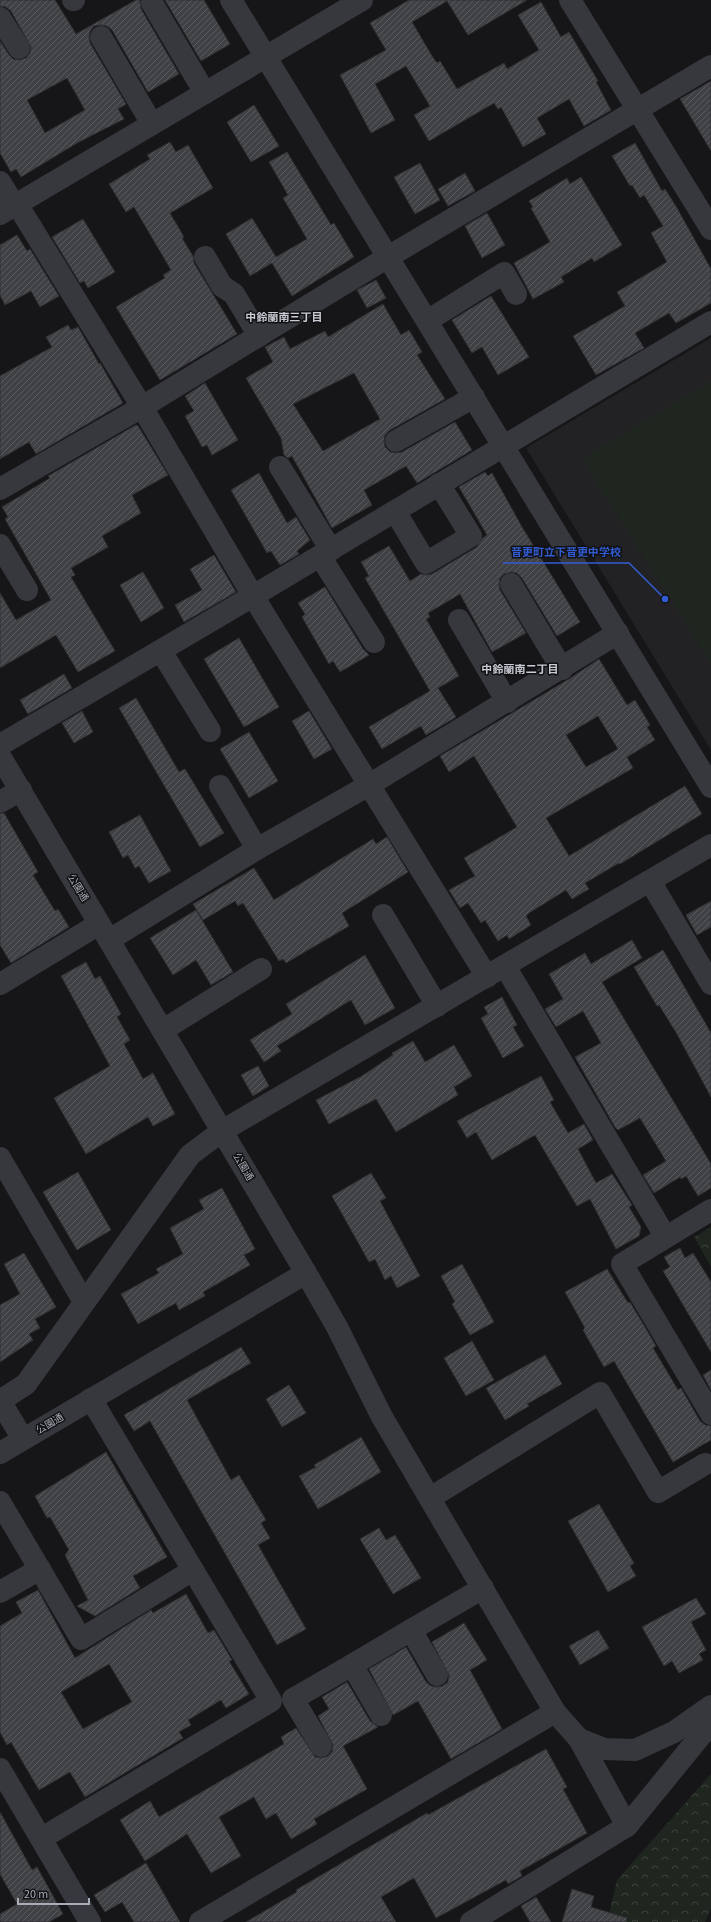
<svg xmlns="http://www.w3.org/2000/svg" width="711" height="1922" viewBox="0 0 711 1922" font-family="'Source Sans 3','Noto Sans JP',sans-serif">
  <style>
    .built { fill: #222225 }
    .forest { fill: url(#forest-crowns) }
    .pitch { fill: #1e261f }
    .building { fill: url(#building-hatch); stroke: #303034; fill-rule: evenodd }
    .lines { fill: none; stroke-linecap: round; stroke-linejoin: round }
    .minor { stroke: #37383d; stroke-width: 22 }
    .labels { text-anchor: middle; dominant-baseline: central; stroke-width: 3; stroke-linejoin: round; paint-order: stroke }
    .street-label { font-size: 10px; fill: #a8adb8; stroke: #111113 }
    .neighbourhood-label { font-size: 11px; font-weight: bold; fill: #c9ccd4; stroke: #111113 }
    .leader { fill: none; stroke: #325cd3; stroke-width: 1.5 }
    .callout-dot { fill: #325cd3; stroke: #111113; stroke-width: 1.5 }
    .callout-label { font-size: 11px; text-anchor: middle; font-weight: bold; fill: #325cd3; stroke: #111113; stroke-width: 3; stroke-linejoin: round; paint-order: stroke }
  </style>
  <defs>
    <pattern id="forest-crowns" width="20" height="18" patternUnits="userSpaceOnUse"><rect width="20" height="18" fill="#1e261f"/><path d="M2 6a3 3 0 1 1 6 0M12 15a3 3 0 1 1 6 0" fill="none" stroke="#3c433d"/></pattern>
    <pattern id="building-hatch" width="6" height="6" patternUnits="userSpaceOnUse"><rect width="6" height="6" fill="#404145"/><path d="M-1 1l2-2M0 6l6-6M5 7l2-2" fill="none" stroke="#595a5e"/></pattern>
  </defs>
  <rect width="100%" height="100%" fill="#161618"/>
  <path class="built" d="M711 338V750L526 448Z"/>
  <g class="forest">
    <path d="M711 1227V1267L694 1237Z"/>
    <path d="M711 1774V1908L705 1922H607L617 1880Z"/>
  </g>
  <path class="pitch" d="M711 381V663L582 459Z"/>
  <g class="building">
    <path d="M0 0H55L76 34 136 0H140L141 9 179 74 148 92 112 30 107 26 101 25 94 26 90 31 89 37 90 43 126 104 118 109 124 119 77 143 21 177 16 169 11 172 0 153V41L9 55 13 59 19 60 26 58 30 53 31 47 11 11 6 7 0 6ZM67 78 85 110 45 133 27 100Z"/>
    <path d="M165 0H204L230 44 201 61Z"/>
    <path d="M409 0H527L468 35 447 1 412 22 432 56 437 63 440 61 457 89 504 63 507 69 539 50 518 15 541 2 561 37 569 32 598 81 596 82 611 110 584 126 569 99 537 118 546 134 523 147 501 107 498 109 494 103 429 141 414 115 430 106 406 66 375 84 395 120 371 133 340 75 386 50 370 23Z"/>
    <path d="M711 81V151L680 99Z"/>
    <path d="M254 105 279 146 251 162 227 122Z"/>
    <path d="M170 142 176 152 188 145 213 188 170 213 184 237 182 238 193 256 194 263 237 334 160 380 116 307 165 278 163 275 171 270 134 207 126 212 109 184 150 159 147 155Z"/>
    <path d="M635 143 662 191 665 189 677 208 711 269V303L676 323 669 313 635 333 644 348 596 375 573 336 625 306 617 292 667 262 651 233 663 226 644 195 640 198 632 185 630 186 612 156Z"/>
    <path d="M287 152 331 225 334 223 354 257 292 296 272 263 250 276 226 234 252 218 276 257 307 239 283 198 288 195 269 162Z"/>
    <path d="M420 163 440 200 415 214 394 177Z"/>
    <path d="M465 173 475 191 448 206 438 189Z"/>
    <path d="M581 177 622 245 594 262 592 258 561 277 564 282 533 299 514 263 550 242 531 208 533 207 529 201 567 178 570 184Z"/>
    <path d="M487 213 505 245 482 258 465 226Z"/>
    <path d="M83 219 115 272 88 288 84 281 80 283 52 237Z"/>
    <path d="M17 235 27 251 30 249 59 296 40 307 31 291 5 305 0 295V245Z"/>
    <path d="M376 280 386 298 367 308 357 290Z"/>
    <path d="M491 296 529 357 498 375 482 347 472 353 452 320Z"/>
    <path d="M383 304 401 335 409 330 422 352 417 355 445 399 390 430 385 435 384 440 385 447 390 452 396 453 402 452 455 422 472 450 417 483 406 466 364 490 372 505 332 528 292 456 288 458 284 455 281 438 246 378 273 362 265 347 284 337 290 349 325 331 328 337ZM354 373 380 419 323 451 293 404Z"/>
    <path d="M68 325 71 330 78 327 99 364 100 363 123 403 36 454 29 442 0 459V376L52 347 46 337Z"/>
    <path d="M205 383 238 440 212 455 207 445 202 447 185 416 194 411 185 396Z"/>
    <path d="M136 425 138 426 168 475 132 495 141 513 102 536 108 547 71 568 75 575 71 577 115 651 78 672 56 635 0 668V593L16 620 51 600 5 519 8 517 2 507 50 478 48 476Z"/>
    <path d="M485 472 488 476 492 473 522 527 580 622 557 636 522 578 517 573 511 572 504 574 500 578 499 585 500 590 526 633 492 652 460 594 428 613 430 617 426 619 459 676 438 688 456 717 426 735 421 726 382 749 369 727 430 691 365 578 369 576 361 562 389 546 410 581 421 574 427 575 432 574 477 547 483 538 487 535 459 487Z"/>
    <path d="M259 473 287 523 296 517 310 540 297 551 299 554 280 565 271 551 267 553 231 490Z"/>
    <path d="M214 555 236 592 184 622 175 605 202 590 190 569Z"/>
    <path d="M143 572 164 608 141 622 120 585Z"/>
    <path d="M325 587 363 649 369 655 340 672 333 661 329 664 302 617 305 614 298 603Z"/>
    <path d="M239 638 279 707 244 727 204 659Z"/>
    <path d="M599 659 627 705 635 700 650 725 647 727 655 740 627 757 633 768 546 818 569 856 685 786 702 814 620 864 619 863 585 883 589 889 572 899 566 890 529 913 526 916 531 925 509 939 507 935 498 941 485 920 481 923 468 903 460 908 449 890 475 876 464 858 517 827 474 756 449 772 440 756 569 679ZM598 716 618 749 586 767 566 735Z"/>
    <path d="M64 674 72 688 28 714 20 700Z"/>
    <path d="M136 698 179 772 185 769 224 833 200 847 119 708Z"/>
    <path d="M82 711 93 732 74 743 62 723Z"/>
    <path d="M309 711 332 749 314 759 292 721Z"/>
    <path d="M249 732 278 781 249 798 220 749Z"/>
    <path d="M4 813 38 872 33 875 55 911 58 909 69 927 11 963 0 945V814Z"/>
    <path d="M140 815 171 871 149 883 139 866 135 868 128 855 123 858 109 832Z"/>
    <path d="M387 837 408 872 342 913 349 926 286 963 283 959 279 961 243 903 238 906 235 901 203 920 193 904 254 868 274 900 373 839 376 844Z"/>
    <path d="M711 901V927L697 935 686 915Z"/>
    <path d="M196 910 233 972 211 985 196 960 173 975 150 938Z"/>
    <path d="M632 940 642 958 602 982 711 1164V1188L698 1196 686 1176 681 1179 680 1177 654 1193 643 1175 666 1161 640 1118 618 1130 615 1127 575 1057 601 1043 583 1011 556 1027 545 1009 563 999 549 974 585 953 591 964Z"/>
    <path d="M663 950 711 1033V1097L677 1034 659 1005 657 1006 634 967Z"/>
    <path d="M365 955 395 1008 365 1025 351 1000 277 1046 281 1051 264 1062 250 1040 292 1014 286 1004Z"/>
    <path d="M86 962 95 979 100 976 121 1014 117 1017 130 1040 124 1044 143 1079 153 1073 175 1114 153 1126 148 1117 86 1154 54 1098 110 1066 61 976Z"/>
    <path d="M502 997 517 1025 513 1027 524 1046 503 1058 481 1018 488 1014 484 1007Z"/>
    <path d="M413 1041 425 1062 454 1045 472 1076 454 1087 458 1095 396 1132 376 1099 329 1124 316 1100 362 1076 393 1055 392 1053Z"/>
    <path d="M258 1066 269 1086 253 1096 241 1075Z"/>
    <path d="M541 1076 554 1100 550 1102 568 1133 584 1124 593 1140 578 1149 596 1183 612 1174 632 1205 629 1207 641 1227 639 1236 616 1249 590 1199 577 1206 535 1135 492 1160 476 1132 467 1138 457 1121Z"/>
    <path d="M78 1172 111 1230 77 1250 43 1192Z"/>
    <path d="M371 1173 386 1198 380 1201 420 1276 397 1288 391 1276 385 1280 375 1259 369 1262 332 1196Z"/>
    <path d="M222 1188 255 1249 244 1255 250 1265 203 1292 205 1296 179 1310 176 1303 138 1324 121 1294 159 1273 156 1269 183 1254 170 1228 204 1209 199 1200Z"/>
    <path d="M680 1248 685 1258 693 1253 711 1282V1352L663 1271 670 1267 664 1257Z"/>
    <path d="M24 1253 56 1307 35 1319 40 1328 29 1334 33 1340 0 1362V1305L20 1294 4 1264Z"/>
    <path d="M462 1264 494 1322 470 1335 452 1304 455 1302 441 1276Z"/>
    <path d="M607 1269 628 1303 630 1302 649 1334 656 1346 653 1348 678 1390 681 1388 700 1421 705 1425 711 1426V1440L673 1462 614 1361 604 1367 583 1330 585 1328 565 1292Z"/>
    <path d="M472 1341 494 1380 466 1396 444 1358Z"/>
    <path d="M241 1347 251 1363 187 1400 231 1480 239 1475 266 1520 261 1523 270 1538 258 1545 306 1629 277 1645 150 1421 134 1431 124 1415Z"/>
    <path d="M545 1355 562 1384 527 1404 529 1406 505 1420 486 1388Z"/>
    <path d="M711 1370V1390L703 1375Z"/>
    <path d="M289 1385 306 1413 282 1427 266 1399Z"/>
    <path d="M361 1437 381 1472 318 1509 299 1476 316 1467 314 1465Z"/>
    <path d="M106 1452 167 1557 133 1576 140 1588 95 1616 77 1606 88 1600 65 1555 69 1550 50 1517 47 1518 35 1496Z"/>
    <path d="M599 1504 634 1563 630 1566 636 1576 608 1592 568 1521Z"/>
    <path d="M379 1528 386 1540 395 1535 421 1578 393 1594 360 1539Z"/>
    <path d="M38 1590 75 1658 151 1610 153 1613 186 1594 208 1633 214 1630 232 1660 229 1661 249 1694 226 1708 221 1700 188 1720 191 1725 179 1732 183 1738 85 1797 70 1772 39 1790 11 1742 7 1745 0 1732V1626L22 1613 16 1602ZM109 1664 132 1702 83 1729 61 1692Z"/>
    <path d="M696 1598 706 1614 691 1622 706 1650 699 1654 703 1660 679 1673 672 1661 664 1666 642 1627Z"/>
    <path d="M464 1623 487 1660 470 1670 502 1729 451 1759 418 1701 393 1715 369 1669 406 1647 426 1682 431 1686 437 1687 443 1686 448 1682 449 1675 432 1642Z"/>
    <path d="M598 1630 609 1648 580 1665 569 1646Z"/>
    <path d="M347 1682 370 1721 378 1727 343 1746 367 1789 314 1819 317 1824 291 1839 276 1813 266 1819 254 1797 219 1817 241 1856 211 1873 187 1834 145 1861 120 1820 150 1801 159 1817 284 1744 281 1737 296 1728 315 1757 322 1758 328 1756 332 1752 333 1745 318 1716 329 1709 322 1697Z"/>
    <path d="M546 1749 567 1787 563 1789 587 1833 520 1871 522 1876 508 1884 506 1880 436 1918 414 1878 381 1897 396 1922H246L297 1892 296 1890 427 1813 428 1815Z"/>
    <path d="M0 1812 32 1870 37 1867 63 1914 49 1922H0V1914L17 1904 0 1874Z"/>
    <path d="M146 1863 180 1922H134L122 1902 105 1912 94 1895Z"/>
    <path d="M572 1889 594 1896 591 1907 627 1918 626 1922H562Z"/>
    <path d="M536 1897 551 1922H530L521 1906Z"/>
  </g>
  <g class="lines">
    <g class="minor">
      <path d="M73 0H74"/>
      <path d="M231 0 711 787"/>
      <path d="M570 0 711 229"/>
      <path d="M152 3 205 93"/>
      <path d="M0 18 19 48"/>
      <path d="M101 37 152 124"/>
      <path d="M0 182 15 206"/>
      <path d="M17 204 142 407 253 596 487 977"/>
      <path d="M0 214 362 0"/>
      <path d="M205 257 222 286 234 294 259 336"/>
      <path d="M427 321 504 273 516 294"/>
      <path d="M396 441 474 397"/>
      <path d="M280 467 331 550"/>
      <path d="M0 489 142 407 388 257 711 66"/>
      <path d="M395 511 426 563 471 536 439 484"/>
      <path d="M0 545 27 590"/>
      <path d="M320 556 374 642"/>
      <path d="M511 584 562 669"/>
      <path d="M459 620 507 702"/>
      <path d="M161 651 210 731"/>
      <path d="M0 745 253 596 711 322"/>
      <path d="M0 756 306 1273 337 1327 382 1417 555 1712 579 1739 604 1749 635 1750 674 1732 711 1706"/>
      <path d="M220 786 257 849"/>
      <path d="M0 802 21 790"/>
      <path d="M650 881 711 984"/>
      <path d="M383 915 437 1006"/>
      <path d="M109 940 257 849 369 785 618 633"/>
      <path d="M505 966 665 1236"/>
      <path d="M0 984 99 924"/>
      <path d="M163 1030 261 969"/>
      <path d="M0 1158 84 1302"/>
      <path d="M711 1210 622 1264 711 1414"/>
      <path d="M0 1401 26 1384 190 1155 222 1131 711 845"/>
      <path d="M0 1401 23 1439"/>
      <path d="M0 1453 306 1273"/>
      <path d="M430 1498 600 1393 658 1492 705 1464"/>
      <path d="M0 1502 81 1639 193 1570"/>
      <path d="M0 1592 40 1569"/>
      <path d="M437 1675 411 1630 483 1588"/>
      <path d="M381 1715 352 1665 411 1630"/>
      <path d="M321 1746 293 1699 352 1665"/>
      <path d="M0 1769 90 1922"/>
      <path d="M627 1826 711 1723"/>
      <path d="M42 1838 271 1701 91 1399"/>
      <path d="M200 1922 555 1712"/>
      <path d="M471 1922 627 1826 579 1739"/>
    </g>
  </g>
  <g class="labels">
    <g class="street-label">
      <text transform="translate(78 888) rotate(59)">公園通</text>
      <text transform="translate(243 1167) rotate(60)">公園通</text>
      <text transform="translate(50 1424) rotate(-30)">公園通</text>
    </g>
    <g class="neighbourhood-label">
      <text x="284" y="317">中鈴蘭南三丁目</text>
      <text x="520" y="669">中鈴蘭南二丁目</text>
    </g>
  </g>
  <path class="leader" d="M665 599L629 563H503"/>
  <circle class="callout-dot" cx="665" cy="599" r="4"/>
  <g class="callout-label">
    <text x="566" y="556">音更町立下音更中学校</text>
  </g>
  <path d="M18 1898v6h71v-6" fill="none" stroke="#a8adb8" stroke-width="2"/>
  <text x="24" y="1898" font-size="12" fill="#a8adb8" stroke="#111113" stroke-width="3" paint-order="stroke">20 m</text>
</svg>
